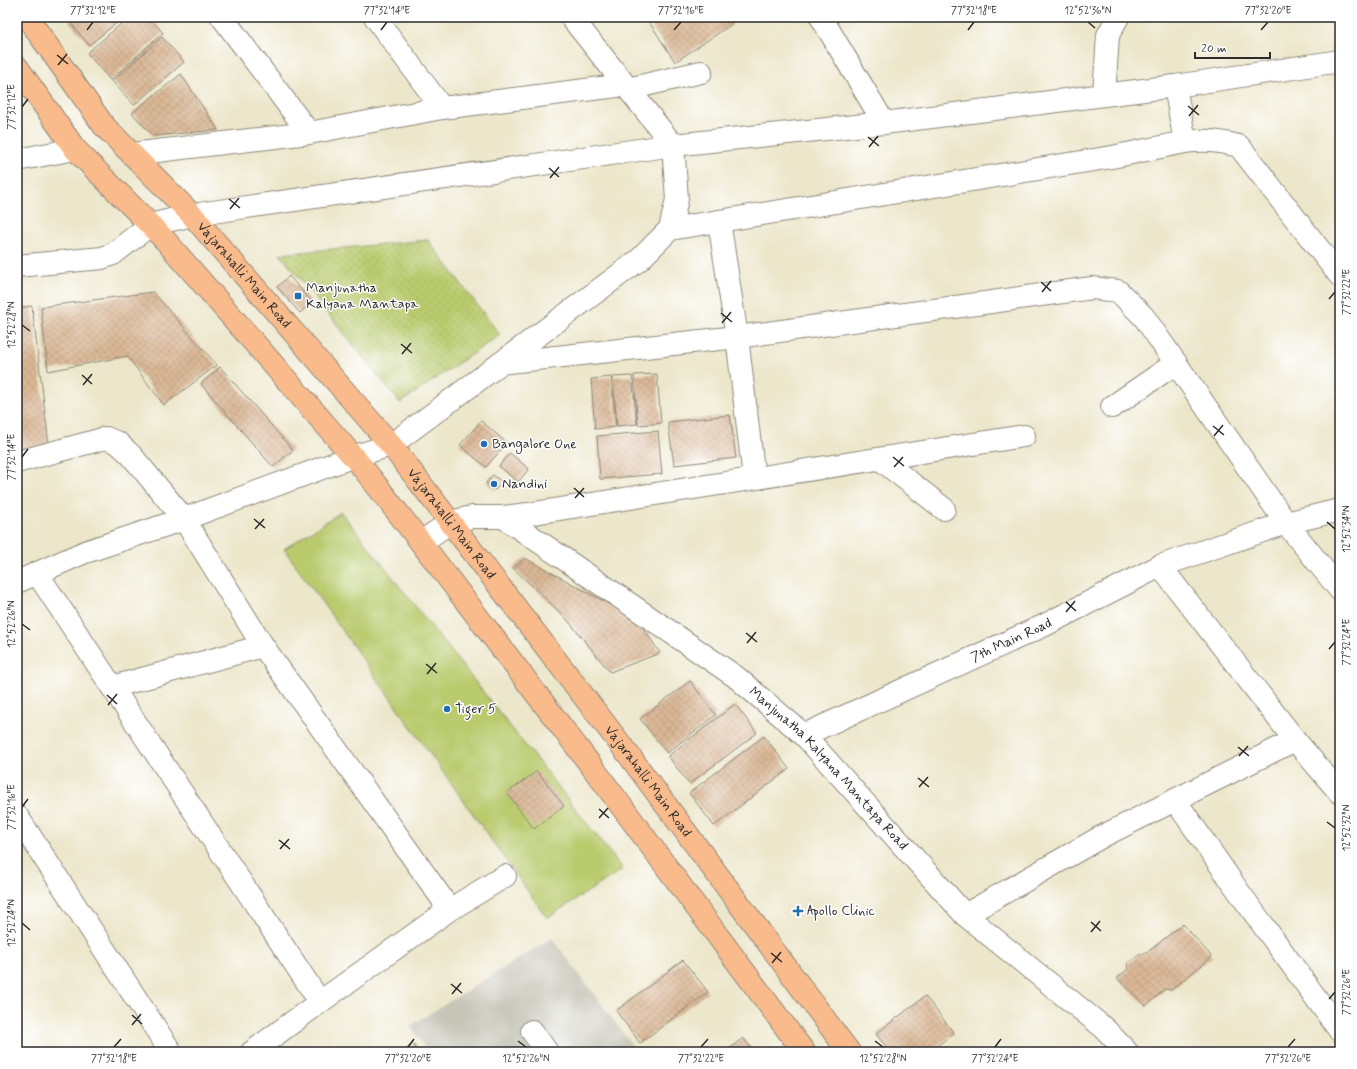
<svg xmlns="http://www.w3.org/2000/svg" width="1357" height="1069" viewBox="0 0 1357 1069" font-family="Mynerve,sans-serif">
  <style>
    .industrial { fill: #c6c5b8 }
    .grass { fill: url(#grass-dots); stroke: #727b4c }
    .pitch { fill: #bacb6e; stroke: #727b4c }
    .building { fill: url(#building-cross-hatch) }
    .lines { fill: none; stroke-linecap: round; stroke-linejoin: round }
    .minor-casing { stroke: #8c887a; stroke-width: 24 }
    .major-casing { stroke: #8c887a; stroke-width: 24 }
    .minor { stroke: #fff; stroke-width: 22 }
    .major { stroke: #fabb8c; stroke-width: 22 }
    .ticks { fill: none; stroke: #2b2b2b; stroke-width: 1.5 }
    .poi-dot { fill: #1f6fb2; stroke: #fff; stroke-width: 1.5 }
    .labels { text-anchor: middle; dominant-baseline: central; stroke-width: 3; stroke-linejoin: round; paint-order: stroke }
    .street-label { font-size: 14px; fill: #2b2b2b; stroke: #fff }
    .poi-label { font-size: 14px; fill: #2b2b2b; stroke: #fff; text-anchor: start }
    .neatline { fill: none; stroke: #2b2b2b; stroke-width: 1.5 }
    .ticks-label { font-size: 10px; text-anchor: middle; fill: #2b2b2b }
  </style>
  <defs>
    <pattern id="grass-dots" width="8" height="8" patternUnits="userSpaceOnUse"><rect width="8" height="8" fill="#bacb6e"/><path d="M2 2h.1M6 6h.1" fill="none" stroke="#a0ae5f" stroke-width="1.8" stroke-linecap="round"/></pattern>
    <pattern id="building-cross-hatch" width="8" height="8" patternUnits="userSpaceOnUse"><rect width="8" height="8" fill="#dab896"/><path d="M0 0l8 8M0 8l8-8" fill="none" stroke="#bb9e81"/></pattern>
  </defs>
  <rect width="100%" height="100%" fill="#fff"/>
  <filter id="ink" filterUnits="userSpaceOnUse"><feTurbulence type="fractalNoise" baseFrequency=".025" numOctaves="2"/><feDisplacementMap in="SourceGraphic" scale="8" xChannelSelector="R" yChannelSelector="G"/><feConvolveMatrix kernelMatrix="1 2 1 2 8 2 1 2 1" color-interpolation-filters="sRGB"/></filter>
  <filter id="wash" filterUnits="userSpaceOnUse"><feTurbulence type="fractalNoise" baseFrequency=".012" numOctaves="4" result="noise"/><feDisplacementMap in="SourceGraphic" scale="16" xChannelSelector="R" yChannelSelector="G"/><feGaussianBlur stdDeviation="0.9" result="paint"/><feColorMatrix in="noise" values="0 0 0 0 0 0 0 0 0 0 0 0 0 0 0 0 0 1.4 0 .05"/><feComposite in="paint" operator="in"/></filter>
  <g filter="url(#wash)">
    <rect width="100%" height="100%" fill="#ece6ca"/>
    <path class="industrial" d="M552 938 637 1052H428L410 1026Z"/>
    <path class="grass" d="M428 240 500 335 400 403 280 254Z"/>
    <path class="pitch" d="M341 512 623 869 547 918 284 549Z"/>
    <g id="blocks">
      <g class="building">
        <path d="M73 17H124L89 45 69 21Z"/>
        <path d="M129 17H150L163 33 110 80 87 53Z"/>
        <path d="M646 17H728L732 24 675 62Z"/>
        <path d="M162 37 184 62 134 105 112 81Z"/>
        <path d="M181 74 218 130 153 136 132 113Z"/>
        <path d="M289 276 312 302 300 313 277 287Z"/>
        <path d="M153 292 217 365 164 405 127 356 48 371 41 307Z"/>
        <path d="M32 306 49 445 17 449V308Z"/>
        <path d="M220 367 293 450 273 467 201 384Z"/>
        <path d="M657 374 661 423 638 425 634 375Z"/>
        <path d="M632 376 637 424 617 426 613 377Z"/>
        <path d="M611 377 616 427 595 429 591 379Z"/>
        <path d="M730 415 736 458 674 465 668 422Z"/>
        <path d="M481 421 507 443 486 467 460 445Z"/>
        <path d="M658 431 662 474 600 479 597 436Z"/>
        <path d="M510 453 529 469 518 482 499 466Z"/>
        <path d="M493 475 502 482 495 490 486 483Z"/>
        <path d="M525 558 638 620 660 653 610 672 566 618 513 568Z"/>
        <path d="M690 681 716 715 667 753 640 719Z"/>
        <path d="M735 704 757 733 689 784 668 756Z"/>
        <path d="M764 736 789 769 714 826 689 793Z"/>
        <path d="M537 771 564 806 534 829 507 793Z"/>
        <path d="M1183 924 1212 957 1171 990 1165 989 1146 1006 1117 978 1128 969 1127 964 1139 955 1146 953Z"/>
        <path d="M683 960 708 992 640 1043 616 1011Z"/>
        <path d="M925 996 954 1033 929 1052H890L876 1034Z"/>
        <path d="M743 1038 754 1052H725Z"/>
        <path d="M413 1044 418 1052H402Z"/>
      </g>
    </g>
  </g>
  <g filter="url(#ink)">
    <use href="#blocks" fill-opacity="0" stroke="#8c887a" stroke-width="1"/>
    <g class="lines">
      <g class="minor-casing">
        <g id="minor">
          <path d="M222 17 309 133"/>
          <path d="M375 17 442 108"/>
          <path d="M821 17 884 123"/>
          <path d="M628 89 701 72"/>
          <path d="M1104 95 1108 35 1118 17"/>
          <path d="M1185 142C1204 139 1221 141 1239 146L1340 276"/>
          <path d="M132 154 309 133 442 108 625 85"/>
          <path d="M17 160 75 149"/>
          <path d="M719 221 737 337 754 478"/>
          <path d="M670 229 1112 157 1185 142 1175 86"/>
          <path d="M17 266 102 258 113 254 150 225 192 215 673 145 884 123 1175 86 1340 61"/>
          <path d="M501 363 737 337 1092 288 1118 291 1144 317 1286 523 1340 510"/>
          <path d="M1112 407 1176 363"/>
          <path d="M880 459 944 509"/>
          <path d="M17 462 106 438 118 443 131 455 184 519 263 646 443 900 446 912 320 1002 252 1052"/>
          <path id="s1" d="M503 517 736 677 804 735 965 915 1104 1028 1127 1052"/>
          <path d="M421 542 451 522 472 517H503L528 514 1024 436"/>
          <path d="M1160 566 1295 740 1340 793"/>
          <path d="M37 573 320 1002"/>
          <path d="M17 582 85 552 184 519 352 457 391 445 639 260 670 229 677 199 673 145 571 17"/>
          <path d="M112 687 263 646"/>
          <path id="s2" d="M804 735 1045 625 1160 566 1286 523 1340 590"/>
          <path d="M1175 800 1239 892 1340 1031"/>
          <path d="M17 816 171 1052"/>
          <path d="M446 912 505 876"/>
          <path d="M965 915 1101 837 1295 740"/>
          <path d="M532 1031 547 1052"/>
        </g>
      </g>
      <g class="major-casing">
        <g id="major">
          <path id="s3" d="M27 17 104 126 192 215 391 445 628 754 849 1052"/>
          <path d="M17 67 75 149 165 240 363 468 419 540 599 776 804 1052"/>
        </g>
      </g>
      <use href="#minor" class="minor"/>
      <use href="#major" class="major"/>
    </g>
  </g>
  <path class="ticks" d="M1088 22 1095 28M87 30 93 22M381 30 387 22M674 30 681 22M968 30 974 22M1261 30 1268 22M57 55 68 64M58 65 67 54M1188 106 1199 115M22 107 28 99M1189 116 1198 105M868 137 879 146M869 147 878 136M549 168 559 177M550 178 559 167M229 199 240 208M230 209 239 198M1041 282 1051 291M1042 292 1051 281M1329 299 1335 292M721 313 732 322M722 323 731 312M22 325 30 331M401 344 412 353M402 354 411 343M82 375 92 384M83 385 92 374M1213 426 1224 435M1214 436 1223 425M22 457 28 449M893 457 904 466M894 467 903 457M574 488 584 497M575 498 584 488M254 519 265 528M1327 522 1335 529M255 529 264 519M1066 602 1076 611M1066 612 1075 601M22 624 30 630M746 633 757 642M747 643 756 632M1329 649 1335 642M426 664 437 673M427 674 436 663M107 695 117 704M108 705 117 694M1238 747 1249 756M1239 756 1248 746M918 778 929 787M919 787 928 777M22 807 28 799M599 809 609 818M599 818 608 808M1327 822 1335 828M279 840 290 849M280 849 289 839M1091 922 1101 931M22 923 30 930M1091 932 1100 921M771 953 782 962M772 963 781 952M451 984 462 993M452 994 461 983M1329 999 1335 992M132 1015 142 1024M132 1025 141 1014M518 1041 526 1047M875 1041 883 1047M114 1047 121 1039M408 1047 414 1039M701 1047 708 1039M995 1047 1001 1039M1288 1047 1295 1039"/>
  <g class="poi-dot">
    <rect x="294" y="292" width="8" height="8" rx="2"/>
    <circle cx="484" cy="444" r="4"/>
    <circle cx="494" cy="484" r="4"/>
    <circle cx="447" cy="709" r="4"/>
    <path d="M796 905h4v4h4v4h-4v4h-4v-4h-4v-4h4z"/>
  </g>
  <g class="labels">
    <g class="street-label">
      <text stroke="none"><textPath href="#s3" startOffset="338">Vajarahalli Main Road</textPath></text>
      <text stroke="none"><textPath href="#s3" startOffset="662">Vajarahalli Main Road</textPath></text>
      <text stroke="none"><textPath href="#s2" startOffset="228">7th Main Road</textPath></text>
      <text stroke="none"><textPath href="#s1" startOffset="413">Manjunatha Kalyana Mantapa Road</textPath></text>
      <text stroke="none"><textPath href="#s3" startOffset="986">Vajarahalli Main Road</textPath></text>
    </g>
    <g class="poi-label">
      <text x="306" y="288">Manjunatha<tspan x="306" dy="16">Kalyana Mantapa</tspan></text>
      <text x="492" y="444">Bangalore One</text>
      <text x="502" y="484">Nandini</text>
      <text x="455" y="709">Tiger 5</text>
      <text x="807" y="911">Apollo Clinic</text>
    </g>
  </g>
  <rect width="1357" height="1069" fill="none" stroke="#fff" stroke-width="44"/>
  <path d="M1195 52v6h75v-6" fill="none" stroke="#2b2b2b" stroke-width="2"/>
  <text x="1201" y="52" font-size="12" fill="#2b2b2b" stroke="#ffffff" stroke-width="3" paint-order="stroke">20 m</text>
  <rect x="22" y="22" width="1313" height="1025" class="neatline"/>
  <g class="ticks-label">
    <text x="93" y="14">77°32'12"E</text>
    <text x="387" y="14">77°32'14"E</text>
    <text x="681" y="14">77°32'16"E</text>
    <text x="974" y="14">77°32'18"E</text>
    <text x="1088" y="14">12°52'36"N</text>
    <text x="1268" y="14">77°32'20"E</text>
    <text transform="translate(11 107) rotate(-90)" y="4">77°32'12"E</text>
    <text transform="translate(1346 292) rotate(-90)" y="4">77°32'22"E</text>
    <text transform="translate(11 325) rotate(-90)" y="4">12°52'28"N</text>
    <text transform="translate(11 457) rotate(-90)" y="4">77°32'14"E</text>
    <text transform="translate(1346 529) rotate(-90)" y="4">12°52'34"N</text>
    <text transform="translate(11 624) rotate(-90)" y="4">12°52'26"N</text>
    <text transform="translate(1346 642) rotate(-90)" y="4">77°32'24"E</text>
    <text transform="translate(11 807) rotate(-90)" y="4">77°32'16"E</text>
    <text transform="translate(1346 828) rotate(-90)" y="4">12°52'32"N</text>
    <text transform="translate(11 923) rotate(-90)" y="4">12°52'24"N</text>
    <text transform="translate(1346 992) rotate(-90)" y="4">77°32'26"E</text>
    <text x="114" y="1062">77°32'18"E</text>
    <text x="408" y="1062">77°32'20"E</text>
    <text x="526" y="1062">12°52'26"N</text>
    <text x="701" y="1062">77°32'22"E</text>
    <text x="883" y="1062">12°52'28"N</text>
    <text x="995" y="1062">77°32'24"E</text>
    <text x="1288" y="1062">77°32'26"E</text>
  </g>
</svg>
